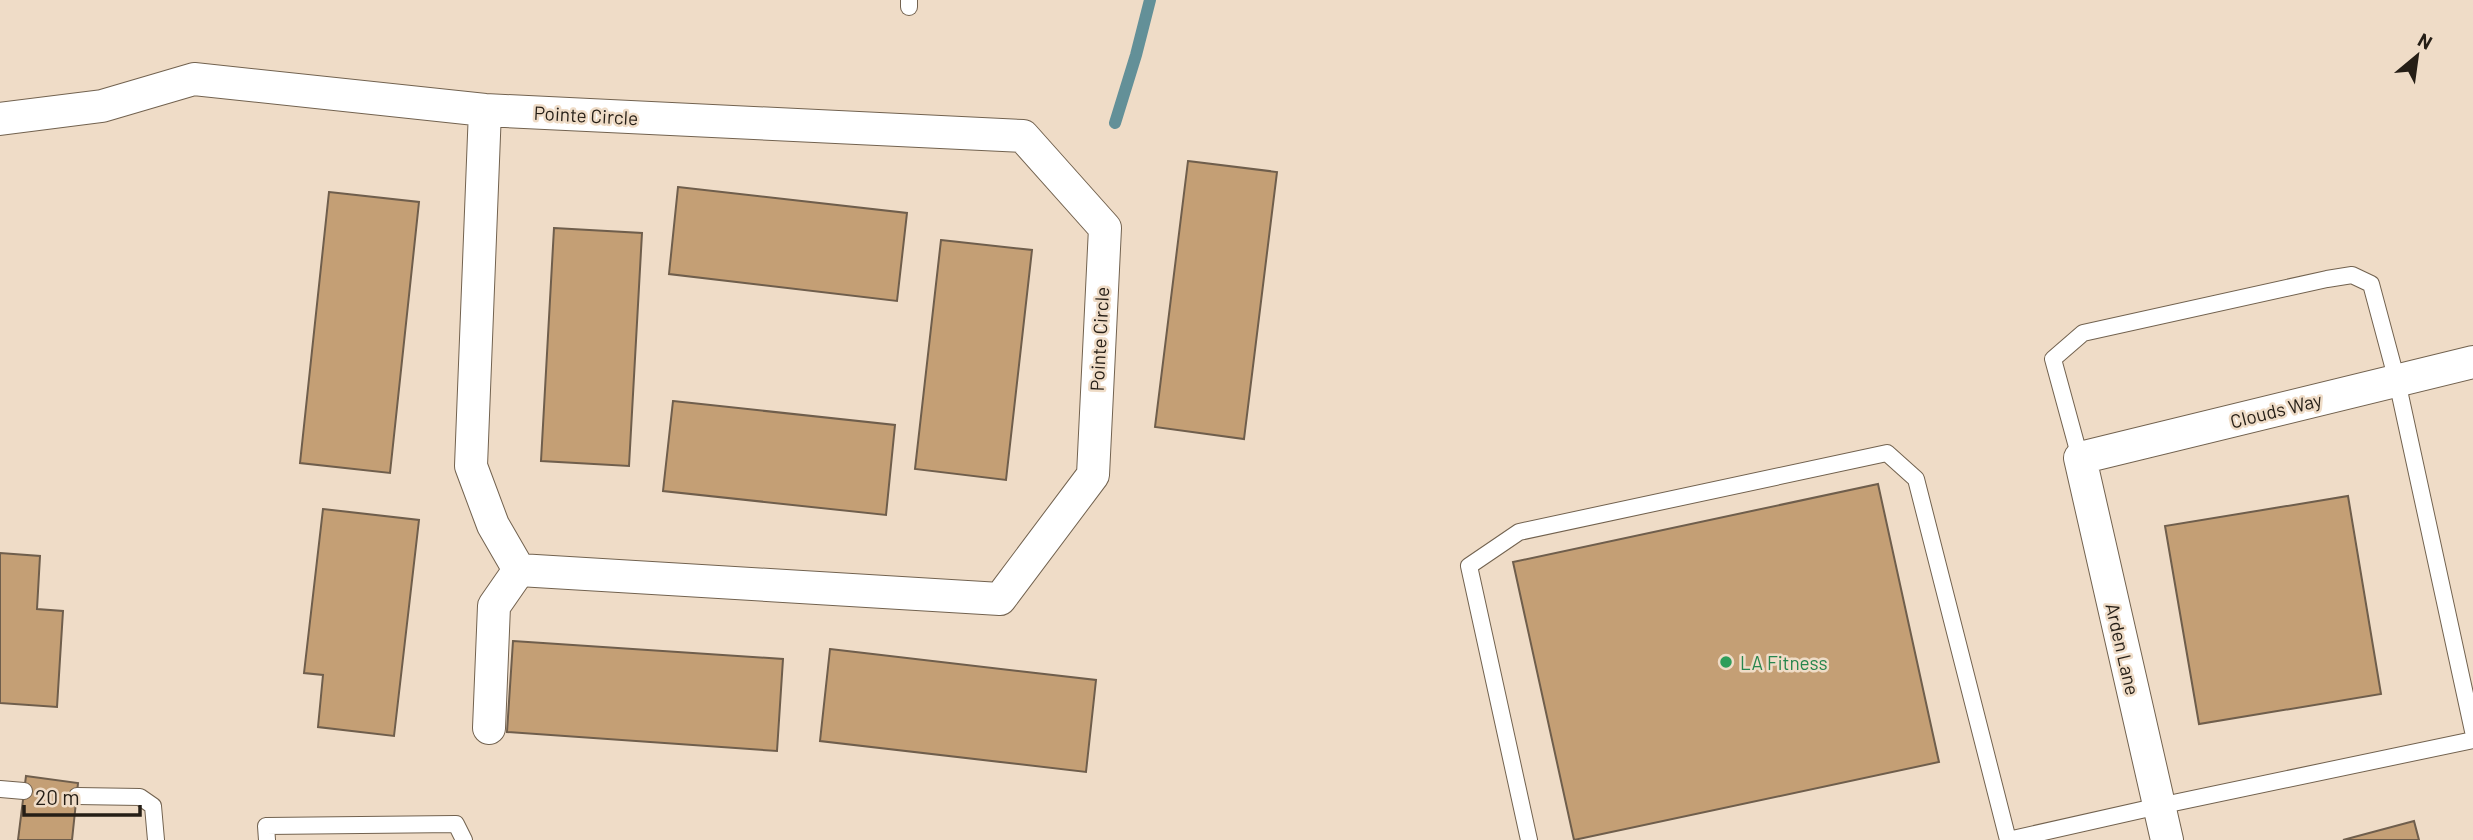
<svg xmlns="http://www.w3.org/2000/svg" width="2473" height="840" viewBox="0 0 2473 840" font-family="Barlow,sans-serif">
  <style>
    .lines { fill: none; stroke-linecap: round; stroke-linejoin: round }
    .stream { stroke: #639098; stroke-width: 12 }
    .building { fill: #c49f75; stroke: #6f5e4c; stroke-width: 2 }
    .service-casing { stroke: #72624f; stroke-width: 18 }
    .minor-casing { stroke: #72624f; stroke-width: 34 }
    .service { stroke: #fff; stroke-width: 16 }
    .minor { stroke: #fff; stroke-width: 32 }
    .leisure-dot { fill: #2e9e5b; stroke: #efdcc7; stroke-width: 2.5 }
    .labels { text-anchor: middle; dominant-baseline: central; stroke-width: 5; stroke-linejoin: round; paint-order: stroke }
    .street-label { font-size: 19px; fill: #251e16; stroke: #efdcc7 }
    .leisure-label { font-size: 19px; fill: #27864d; stroke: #efdcc7; text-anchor: start }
  </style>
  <rect width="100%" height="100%" fill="#efdcc7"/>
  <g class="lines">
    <path class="stream" d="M1115 123 1136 55 1150 0"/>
  </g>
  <g class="building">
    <path d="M1188 161 1277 172 1244 439 1155 427Z"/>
    <path d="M678 187 907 213 897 301 669 274Z"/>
    <path d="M329 192 419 202 390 473 300 463Z"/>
    <path d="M554 228 642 233 629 466 541 461Z"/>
    <path d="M941 240 1032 250 1006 480 915 469Z"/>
    <path d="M673 401 895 425 886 515 663 491Z"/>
    <path d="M1878 484 1939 762 1574 840 1513 562Z"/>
    <path d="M2348 496 2381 694 2199 724 2165 526Z"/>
    <path d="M323 509 419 520 394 736 318 727 323 675 304 673Z"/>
    <path d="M0 553 40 556 37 609 63 611 57 707 0 703Z"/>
    <path d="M513 641 783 659 777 751 507 732Z"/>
    <path d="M830 649 1096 680 1086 772 820 741Z"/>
    <path d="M26 776 78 783 72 840H18Z"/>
    <path d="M2414 821 2419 840H2343Z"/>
  </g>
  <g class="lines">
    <g class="service-casing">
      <g id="service">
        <path d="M909 0V7"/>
        <path d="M2080 458 2053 359 2083 333 2327 279 2352 275 2371 284 2397 381 2473 731"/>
        <path d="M0 789 24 791"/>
        <path d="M77 796 140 797 153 806 156 840"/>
        <path d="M267 840 266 826 456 824 464 840"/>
        <path d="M1529 840 1469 566 1519 532 1887 453 1916 479 2008 840"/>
        <path d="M2008 840 2159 806 2473 740"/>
      </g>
    </g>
    <g class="minor-casing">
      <g id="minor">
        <path d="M0 119 102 106 194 79 485 110 1023 136 1105 228 1093 475 1000 599 519 570 493 525 471 466 485 110"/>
        <path d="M489 728 494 606 519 570"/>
        <path d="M2167 840 2080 458 2473 362"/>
      </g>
    </g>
    <use href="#service" class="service"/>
    <use href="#minor" class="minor"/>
  </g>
  <circle class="leisure-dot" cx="1726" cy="662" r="7"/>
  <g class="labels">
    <g class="street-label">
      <text transform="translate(586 115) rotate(3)">Pointe Circle</text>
      <text transform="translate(1099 339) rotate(-87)">Pointe Circle</text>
      <text transform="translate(2276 410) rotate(-14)">Clouds Way</text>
      <text transform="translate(2123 649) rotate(77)">Arden Lane</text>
    </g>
    <g class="leisure-label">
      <text x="1740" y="662">LA Fitness</text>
    </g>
  </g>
  <g transform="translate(2417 56) rotate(29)" stroke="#efdcc7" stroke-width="5" paint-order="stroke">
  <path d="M0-5L12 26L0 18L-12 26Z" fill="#251e16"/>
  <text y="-10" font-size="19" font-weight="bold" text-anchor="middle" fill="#251e16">N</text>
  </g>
  <path d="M24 805v10h116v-10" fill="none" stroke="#251e16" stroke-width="3.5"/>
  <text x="35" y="805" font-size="21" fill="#251e16" stroke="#efdcc7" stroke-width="5" paint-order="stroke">20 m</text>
</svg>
